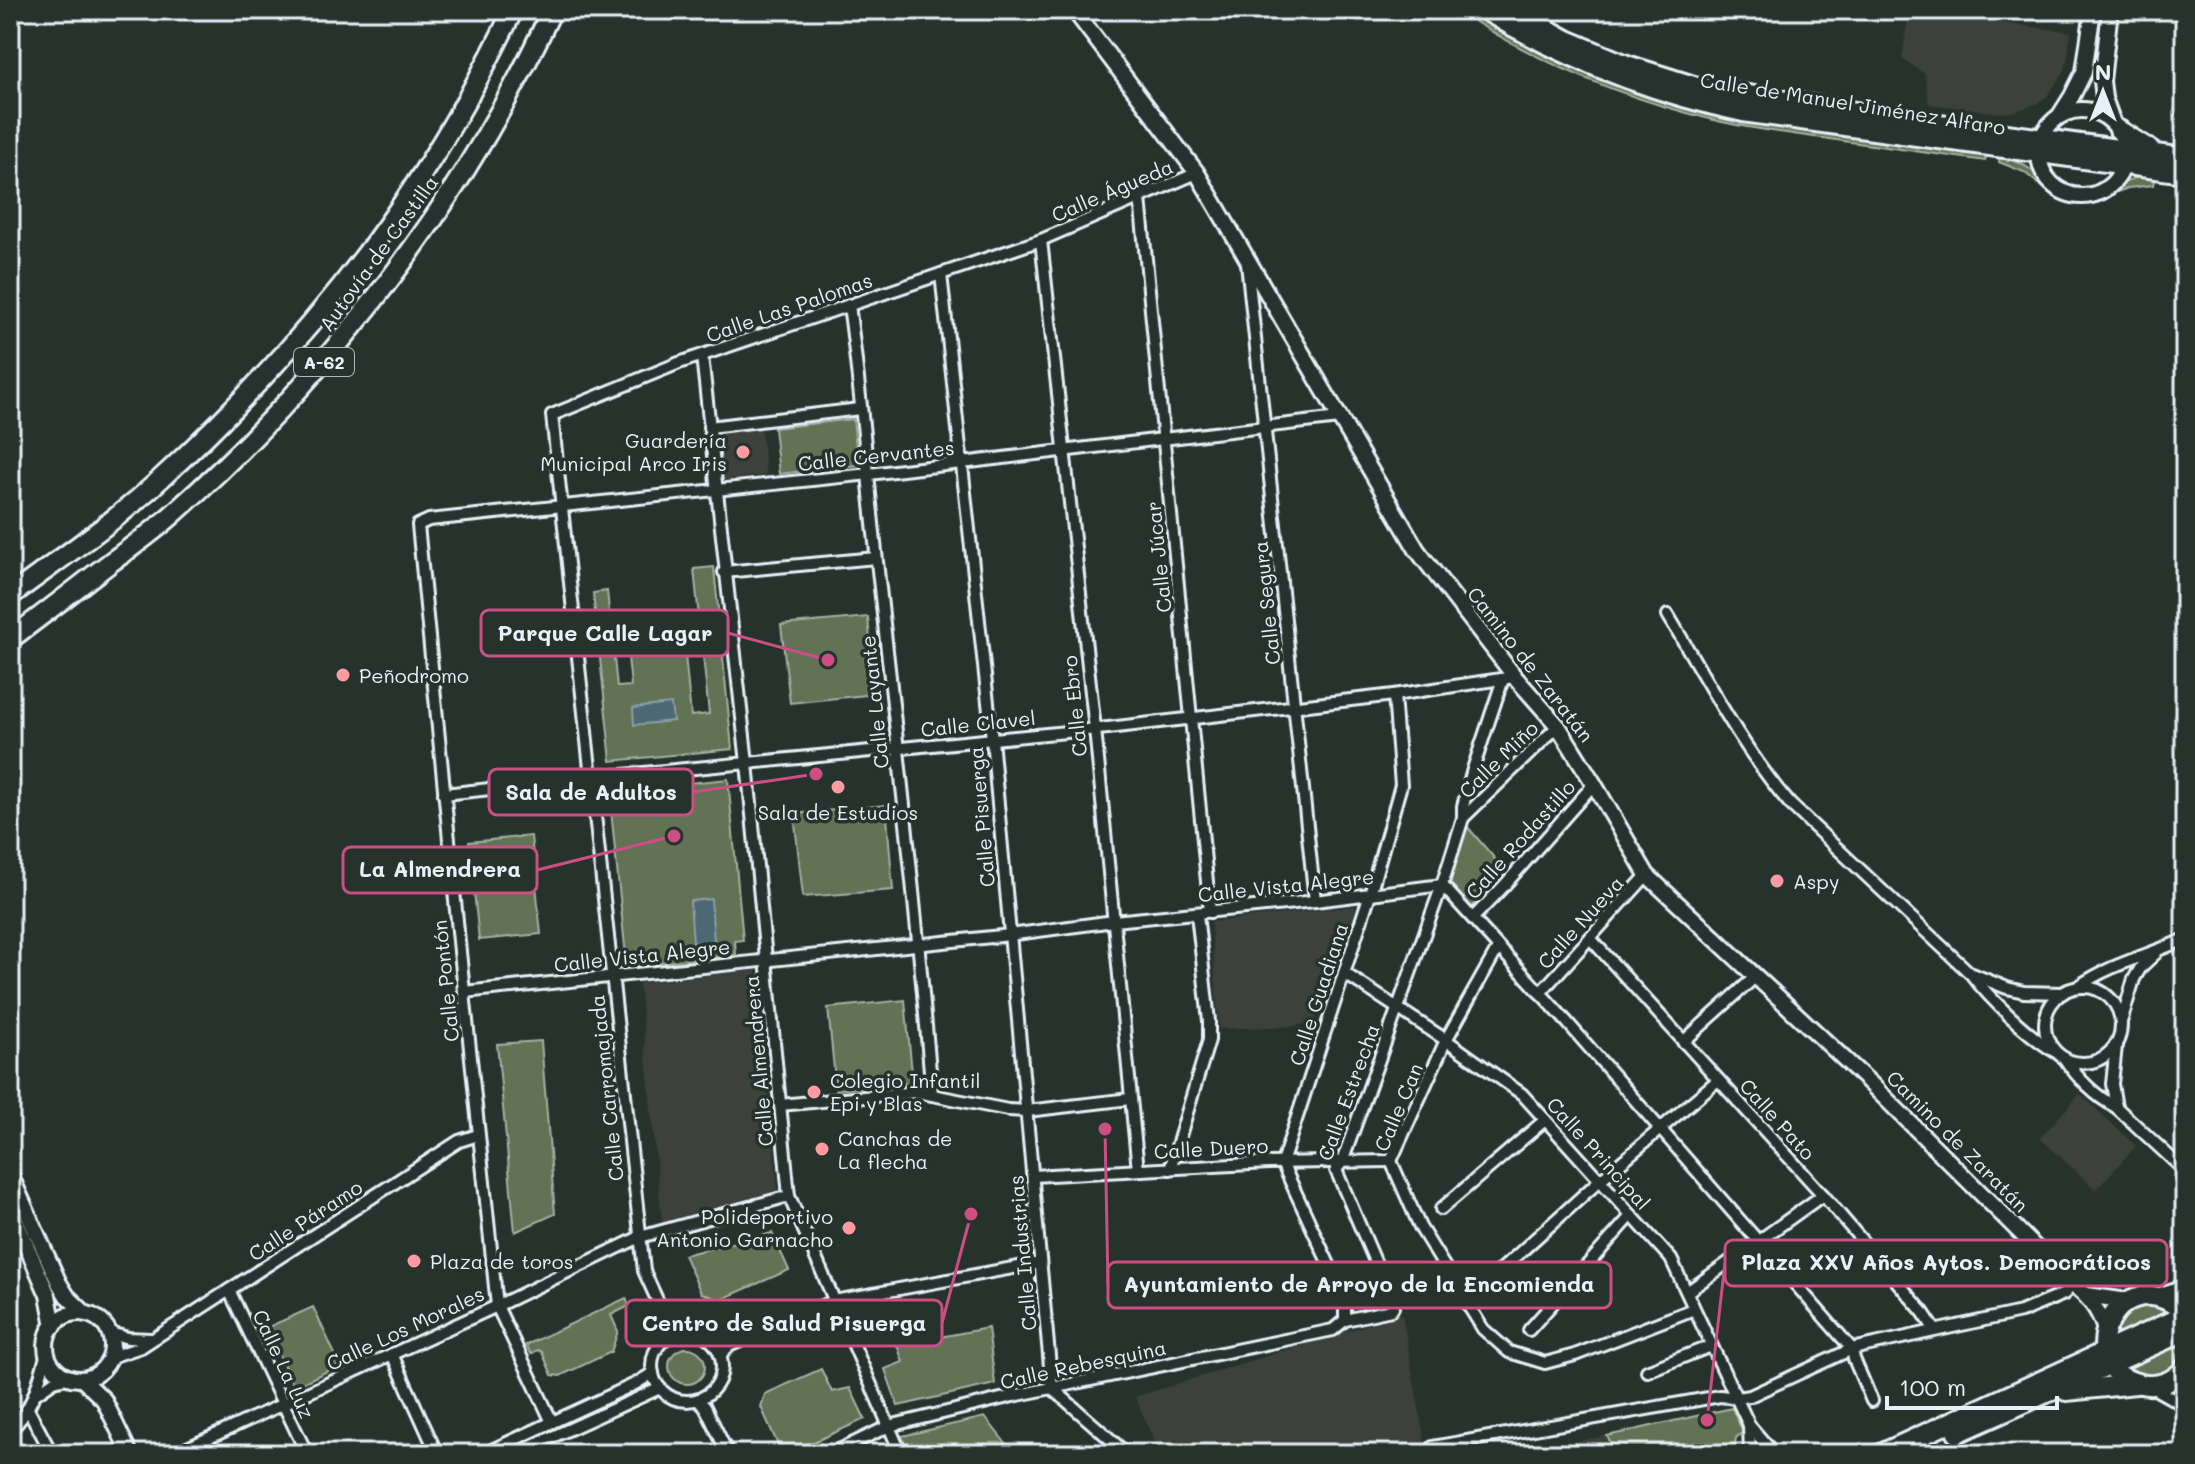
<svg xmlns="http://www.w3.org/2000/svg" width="2195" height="1464" viewBox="0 0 2195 1464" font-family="Mali,sans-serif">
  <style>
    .built { fill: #3c413b }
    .green { fill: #627254; stroke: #a5b2a6; stroke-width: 2 }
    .water { fill: #4e6873; stroke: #8c9fa8; stroke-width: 2 }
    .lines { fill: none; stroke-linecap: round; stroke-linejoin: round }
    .street-casing { stroke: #e8f1f8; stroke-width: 16 }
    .secondary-casing { stroke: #e8f1f8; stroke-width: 20 }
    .highway-casing { stroke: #e8f1f8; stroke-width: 24 }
    .street { stroke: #26332d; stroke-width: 10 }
    .secondary { stroke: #26332d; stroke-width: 14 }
    .highway { stroke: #26332d; stroke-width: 18 }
    .poi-dot { fill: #ff9aa2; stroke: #26332d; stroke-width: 3 }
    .labels { text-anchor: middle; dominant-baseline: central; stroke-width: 7; stroke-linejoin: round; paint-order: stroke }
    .shield { fill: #26332d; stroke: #aeb8bb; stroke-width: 2 }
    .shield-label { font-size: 18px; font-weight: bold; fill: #e8f1f8 }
    .street-label { font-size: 20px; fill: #e8f1f8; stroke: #26332d }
    .poi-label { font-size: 20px; fill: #e8f1f8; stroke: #26332d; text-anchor: start }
    .leader { fill: none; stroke: #cc4e82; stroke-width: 3 }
    .callout-dot { fill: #cc4e82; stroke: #26332d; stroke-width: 3 }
    .callout { fill: #26332d; stroke: #cc4e82; stroke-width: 3 }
    .callout-label { font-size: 22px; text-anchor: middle; font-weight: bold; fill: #e8f1f8 }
  </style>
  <rect width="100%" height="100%" fill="#26332d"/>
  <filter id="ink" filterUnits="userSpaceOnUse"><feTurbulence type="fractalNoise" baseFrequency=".0125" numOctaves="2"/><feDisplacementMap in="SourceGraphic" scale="16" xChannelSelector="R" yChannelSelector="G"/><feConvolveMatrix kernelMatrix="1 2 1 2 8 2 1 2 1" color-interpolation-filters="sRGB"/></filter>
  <g filter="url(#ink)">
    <g class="built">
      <path d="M1909 10 2071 32 2067 62 2063 74 2047 96 2036 104 2013 112 1999 113 1929 104 1925 74 1902 59Z"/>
      <path d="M761 428 766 475 725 480 719 433Z"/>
      <path d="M1354 906 1356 908 1335 970 1314 1022 1293 1026 1219 1029 1211 922Z"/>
      <path d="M756 970 778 1190 662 1222 639 983Z"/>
      <path d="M2080 1094 2136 1146 2096 1190 2040 1138Z"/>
      <path d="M1402 1314 1427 1454H1161L1135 1397Z"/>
      <path d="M1607 1436 1616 1454H1501Z"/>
    </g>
    <g class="green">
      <path d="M1457 10H1471L1507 31 1987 153 1985 161C1931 153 1876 146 1822 138 1786 133 1749 129 1714 120 1623 98 1535 62 1457 10Z"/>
      <path d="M2000 155C2012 159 2024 164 2034 172 2049 186 2055 200 2079 201 2110 202 2123 172 2155 176L2153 185 2128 188 2085 204 2063 201 2047 191 2024 172 1999 162Z"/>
      <path d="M853 419 858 465 779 474 774 428Z"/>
      <path d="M714 567 732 749 611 761 593 593 607 591 617 687 631 686 628 657 652 654 651 646 684 644 691 716 709 714 694 569Z"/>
      <path d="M868 617 875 694 790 703 781 625Z"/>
      <path d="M728 779 743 940 735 941 736 955 627 966 609 791Z"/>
      <path d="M886 805 893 890 803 897 794 814Z"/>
      <path d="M1466 825 1507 873 1471 908 1449 883V877Z"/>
      <path d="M531 836 541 934 479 940 469 842Z"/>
      <path d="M905 1000 913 1083 836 1090 828 1008Z"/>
      <path d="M541 1041 555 1214 515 1232 497 1044Z"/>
      <path d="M772 1233 789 1270 720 1300 701 1293 684 1255Z"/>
      <path d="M626 1298 629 1306 611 1315 618 1331 611 1352 560 1376 552 1375 542 1352 538 1350 531 1354 526 1345Z"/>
      <path d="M2142 1305 2153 1306 2171 1315 2115 1340C2114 1321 2127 1313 2142 1305Z"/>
      <path d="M313 1307 340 1365 294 1387 266 1328Z"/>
      <path d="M988 1328 995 1384 898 1406 885 1369 903 1362 897 1345Z"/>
      <path d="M2184 1340C2181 1370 2152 1389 2128 1365Z"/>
      <circle cx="687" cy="1366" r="18"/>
      <path d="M821 1369 832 1392 850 1388 865 1419 787 1454H782L761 1407 765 1394Z"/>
      <path d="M1732 1408 1743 1432 1736 1438 1733 1454H1616L1607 1436Z"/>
      <path d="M985 1417 1014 1454 979 1452 909 1454 902 1436Z"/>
    </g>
    <g class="water">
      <path d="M671 704 673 721 634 725 633 708Z"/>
      <path d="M711 899 714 941 693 943 690 901Z"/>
    </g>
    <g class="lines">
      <g class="street-casing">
        <g id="street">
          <path d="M1140 198 1210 912"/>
          <path d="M1041 240 1095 729 1138 1170"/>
          <path d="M1247 263 1315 901"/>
          <path d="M941 274 992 739 1052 1388 1127 1454"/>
          <path d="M849 305C862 399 869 494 880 588 899 757 918 926 932 1095"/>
          <path d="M702 356 747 763 789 1196 901 1454"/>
          <path d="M709 427 860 409"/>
          <path d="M724 572 876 558"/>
          <path d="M1668 615C1706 679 1741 747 1790 804L1971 974C1990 999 2027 1035 2054 1051"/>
          <path d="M444 794 592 778 1108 728 1394 695 1508 678"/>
          <path d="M1463 818 1558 726"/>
          <path d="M1473 918 1502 888 1594 784"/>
          <path d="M1590 938 1823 1195 1923 1312 1935 1330"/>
          <path d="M1498 948 1446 1040 1391 1161 1420 1227 1483 1329 1509 1352 1545 1363 1575 1355 1694 1309"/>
          <path d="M1344 973 1446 1040 1522 1094 1671 1259 1749 1425 1774 1454"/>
          <path d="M1972 974 2007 988 2024 992 2063 993"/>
          <path d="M2079 986C2110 964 2150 955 2185 939"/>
          <circle cx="2083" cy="1025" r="38"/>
          <path d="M464 992 1001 936 1114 921 1315 901 1442 885 1567 1022 1852 1349 1854 1359 1872 1401"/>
          <path d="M1540 993 1647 875"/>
          <path d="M2122 1019 2134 979 2141 967 2156 953"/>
          <path d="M1683 1042 1755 977"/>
          <path d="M2065 1059C2077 1078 2096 1097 2116 1107L2185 1171"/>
          <path d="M780 1105 917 1092 1008 1110 1027 1111 1130 1099"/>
          <path d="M2116 1107 2112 1084 2116 1046"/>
          <path d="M1170 1169 1209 1040V1021L1197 914"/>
          <path d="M1033 1176 1269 1163 1391 1161"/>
          <path d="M1441 1209 1545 1120"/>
          <path d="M1482 1287 1599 1181 1718 1080"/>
          <path d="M229 1290 307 1454"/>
          <path d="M1687 1292 1823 1195"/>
          <path d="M2157 1294 2185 1285"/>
          <path d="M1345 1320V1299L1282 1163 1370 894 1401 785 1394 695"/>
          <path d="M1529 1330 1631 1216"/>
          <circle cx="687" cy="1366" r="35"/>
          <path d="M677 1332 668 1324 644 1271 552 415 679 363 1041 240 1197 173"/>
          <path d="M110 1333 128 1338 151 1339"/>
          <path d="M392 1354 437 1454"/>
          <path d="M721 1354 729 1346 834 1301 1040 1263"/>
          <path d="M111 1357 141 1347 459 1141 478 1135"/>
          <path d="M1647 1371 1711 1346"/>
          <path d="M2153 1388 2185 1406"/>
          <path d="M34 1395 54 1381 69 1377"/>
          <path d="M698 1400 705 1407 728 1454"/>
          <path d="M28 1409 52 1454"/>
          <path d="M552 1422 497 1306 464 992 418 525 429 520 869 474 1339 418"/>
          <path d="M1749 1425 1750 1454"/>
          <path d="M10 1430C33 1411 39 1380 47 1353"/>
          <path d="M1433 1447 1720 1396 1736 1398 1750 1396 1852 1349 2021 1312 2064 1294 2073 1285"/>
          <path d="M174 1454 497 1306 640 1237 789 1196"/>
          <path d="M483 1454 635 1384 653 1373"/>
          <path d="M515 1454 660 1388"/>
          <path d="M831 1454 889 1426 1013 1396 1333 1330 1345 1320 1391 1310 1393 1307 1392 1301 1336 1170 1342 1162 1442 885 1463 818V806L1473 769 1503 679"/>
        </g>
      </g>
      <g class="secondary-casing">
        <g id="secondary">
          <path d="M1074 10 1197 173 1417 550 1515 677 1558 726 1594 784 1647 875 1870 1083 2073 1285C2090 1298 2099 1310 2105 1330"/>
          <path d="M2110 10 2102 81 2104 98 2113 123"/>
          <circle cx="2082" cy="153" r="43"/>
          <path d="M2060 115 2072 96 2084 72 2093 10"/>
          <path d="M10 1174 59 1283 67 1296 86 1314"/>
          <path d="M10 1208 48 1295 54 1326"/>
          <path d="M2087 1295 2127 1301"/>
          <circle cx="79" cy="1346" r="33"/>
          <path d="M82 1379 104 1400 130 1454"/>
        </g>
      </g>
      <g class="highway-casing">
        <g id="highway">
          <path d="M1485 10C1565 59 1651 92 1743 112L2185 173"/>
          <path d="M1513 10 1567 40 1627 65 1697 87 1932 124 2185 158"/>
          <path d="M2119 130 2149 149"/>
          <path d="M10 596C58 560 109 526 154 485 255 393 348 289 422 174 456 122 486 66 513 10"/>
          <path d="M10 639C44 614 77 588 111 562 132 547 154 531 173 514 331 373 463 202 552 10"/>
          <path d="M2185 1313C2122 1253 2064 1367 2141 1384 2158 1388 2174 1381 2185 1368"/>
          <path d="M2066 1391 2136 1384"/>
          <path d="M1957 1433 2185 1331"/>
          <path d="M1881 1454 2185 1315"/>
        </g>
      </g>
      <use href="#street" class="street"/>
      <use href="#secondary" class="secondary"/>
      <use href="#highway" class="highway"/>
    </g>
  </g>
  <g class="poi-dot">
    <circle cx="743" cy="452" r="8"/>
    <circle cx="343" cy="675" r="8"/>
    <circle cx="838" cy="787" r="8"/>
    <circle cx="1777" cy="881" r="8"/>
    <circle cx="814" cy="1092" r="8"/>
    <circle cx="822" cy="1149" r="8"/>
    <circle cx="849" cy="1228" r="8"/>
    <circle cx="414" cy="1261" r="8"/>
  </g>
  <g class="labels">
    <rect class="shield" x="294" y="348" width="60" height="28" rx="6"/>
    <g class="shield-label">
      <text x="324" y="362">A-62</text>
    </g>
    <g class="street-label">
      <text transform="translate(1853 103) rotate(9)">Calle de Manuel Jiménez Alfaro</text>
      <text transform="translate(1112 190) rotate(-23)">Calle Águeda</text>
      <text transform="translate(378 253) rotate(-54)">Autovía de Castilla</text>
      <text transform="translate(789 307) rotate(-19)">Calle Las Palomas</text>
      <text transform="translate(876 455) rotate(-6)">Calle Cervantes</text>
      <text transform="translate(1158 557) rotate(-96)">Calle Júcar</text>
      <text transform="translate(1266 603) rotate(-96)">Calle Segura</text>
      <text transform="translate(1531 664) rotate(52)">Camino de Zaratán</text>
      <text transform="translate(874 702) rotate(-96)">Calle Layante</text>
      <text transform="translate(1074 706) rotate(-96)">Calle Ebro</text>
      <text transform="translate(978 723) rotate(-6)">Calle Clavel</text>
      <text transform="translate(1498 759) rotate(-44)">Calle Miño</text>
      <text transform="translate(981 817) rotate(-95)">Calle Pisuerga</text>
      <text transform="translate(1520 839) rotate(-48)">Calle Rodastillo</text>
      <text transform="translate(1286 885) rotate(-6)">Calle Vista Alegre</text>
      <text transform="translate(1580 922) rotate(-48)">Calle Nueva</text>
      <text transform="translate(642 955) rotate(-6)">Calle Vista Alegre</text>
      <text transform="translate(445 981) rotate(-96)">Calle Pontón</text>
      <text transform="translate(1318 994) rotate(-72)">Calle Guadiana</text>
      <text transform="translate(758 1061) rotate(-95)">Calle Almendrera</text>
      <text transform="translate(606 1088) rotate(-96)">Calle Carromajada</text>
      <text transform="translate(1348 1092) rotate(-70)">Calle Estrecha</text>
      <text transform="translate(1398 1107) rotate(-67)">Calle Can</text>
      <text transform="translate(1778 1119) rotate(48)">Calle Pato</text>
      <text transform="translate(1958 1141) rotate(45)">Camino de Zaratán</text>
      <text transform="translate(1211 1148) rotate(-3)">Calle Duero</text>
      <text transform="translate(1599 1153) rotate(48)">Calle Principal</text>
      <text transform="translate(305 1220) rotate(-33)">Calle Páramo</text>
      <text transform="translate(1022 1253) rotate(-95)">Calle Industrias</text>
      <text transform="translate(405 1328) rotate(-25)">Calle Los Morales</text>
      <text transform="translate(284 1364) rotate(65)">Calle La Luz</text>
      <text transform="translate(1083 1364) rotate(-12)">Calle Rebesquina</text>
    </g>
    <g class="poi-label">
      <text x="727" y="440" text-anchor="end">Guardería<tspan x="727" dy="23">Municipal Arco Iris</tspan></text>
      <text x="359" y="675">Peñodromo</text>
      <text x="838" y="812" text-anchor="middle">Sala de Estudios</text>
      <text x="1793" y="881">Aspy</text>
      <text x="830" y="1080">Colegio Infantil<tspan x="830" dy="23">Epi y Blas</tspan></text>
      <text x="838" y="1138">Canchas de<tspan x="838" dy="23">La flecha</tspan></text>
      <text x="833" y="1216" text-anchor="end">Polideportivo<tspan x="833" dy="23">Antonio Garnacho</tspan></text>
      <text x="430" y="1261">Plaza de toros</text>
    </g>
  </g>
  <path class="leader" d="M828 660L728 633M816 774L693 792M674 836L537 870M1707 1420L1725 1263M1105 1129L1108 1285M971 1214L942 1323"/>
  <g class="callout-dot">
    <circle cx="828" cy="660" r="8"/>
    <circle cx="816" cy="774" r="8"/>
    <circle cx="674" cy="836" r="8"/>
    <circle cx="1707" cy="1420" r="8"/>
    <circle cx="1105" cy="1129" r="8"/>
    <circle cx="971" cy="1214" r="8"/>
  </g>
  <g class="callout">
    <rect x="481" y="610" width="247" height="46" rx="8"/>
    <rect x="489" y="769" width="204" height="46" rx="8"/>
    <rect x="343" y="847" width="194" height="46" rx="8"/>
    <rect x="1725" y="1240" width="442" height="46" rx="8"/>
    <rect x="1108" y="1262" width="503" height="46" rx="8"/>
    <rect x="626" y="1300" width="316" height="46" rx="8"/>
  </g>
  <g class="callout-label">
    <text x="605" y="641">Parque Calle Lagar</text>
    <text x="591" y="800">Sala de Adultos</text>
    <text x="440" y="877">La Almendrera</text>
    <text x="1946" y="1270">Plaza XXV Años Aytos. Democráticos</text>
    <text x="1359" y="1292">Ayuntamiento de Arroyo de la Encomienda</text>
    <text x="784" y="1331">Centro de Salud Pisuerga</text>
  </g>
  <rect width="2195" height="1464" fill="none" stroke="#26332d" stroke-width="40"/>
  <rect x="20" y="20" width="2155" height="1424" fill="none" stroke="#e8f1f8" stroke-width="3" filter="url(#ink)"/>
  <g transform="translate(2103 92)" stroke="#26332d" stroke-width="6" paint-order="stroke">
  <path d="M0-6L14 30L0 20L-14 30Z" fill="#e8f1f8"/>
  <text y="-12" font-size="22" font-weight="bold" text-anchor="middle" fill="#e8f1f8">N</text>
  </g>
  <path d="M1887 1396v12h170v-12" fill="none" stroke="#e8f1f8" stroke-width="4"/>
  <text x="1899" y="1396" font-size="24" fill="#e8f1f8" stroke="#26332d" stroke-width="6" paint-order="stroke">100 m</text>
</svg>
